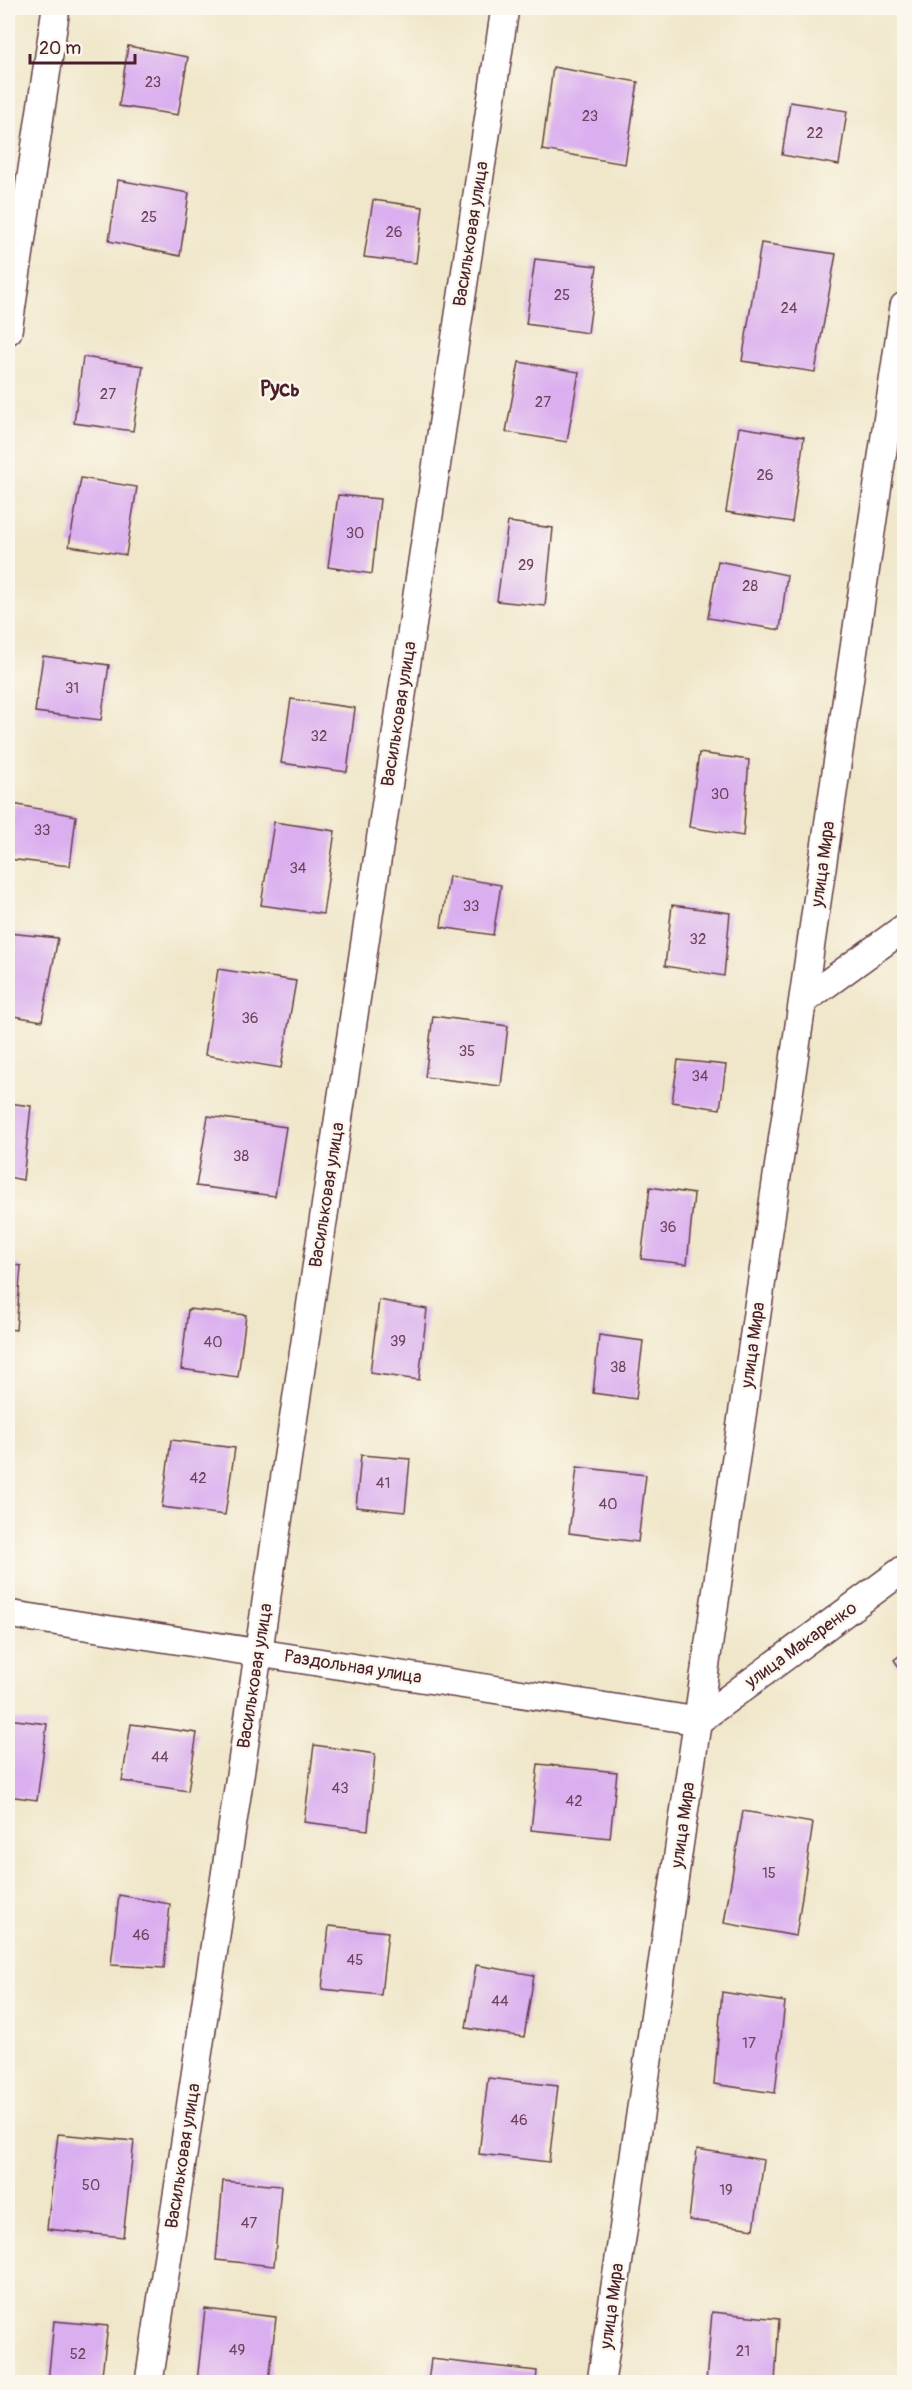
<svg xmlns="http://www.w3.org/2000/svg" width="912" height="2390" viewBox="0 0 912 2390" font-family="Pangolin,sans-serif">
  <style>
    .building { fill: #daafef }
    .lines { fill: none; stroke-linecap: round; stroke-linejoin: round }
    .street-casing { stroke: #633d43; stroke-width: 30 }
    .street { stroke: #fff; stroke-width: 27 }
    .labels { text-anchor: middle; dominant-baseline: central; stroke-width: 5; stroke-linejoin: round; paint-order: stroke }
    .number-label { font-size: 15px; fill: #6e435c }
    .street-label { font-size: 18px; fill: #4a1f2b; stroke: #fbf7ec }
    .quarter-label { font-size: 21px; font-weight: bold; fill: #4a1f2b; stroke: #fbf7ec }
  </style>
  <rect width="100%" height="100%" fill="#fbf7ec"/>
  <filter id="ink" filterUnits="userSpaceOnUse"><feTurbulence type="fractalNoise" baseFrequency=".0167" numOctaves="2"/><feDisplacementMap in="SourceGraphic" scale="12" xChannelSelector="R" yChannelSelector="G"/><feConvolveMatrix kernelMatrix="1 2 1 2 8 2 1 2 1" color-interpolation-filters="sRGB"/></filter>
  <filter id="wash" filterUnits="userSpaceOnUse"><feTurbulence type="fractalNoise" baseFrequency=".008" numOctaves="4" result="noise"/><feDisplacementMap in="SourceGraphic" scale="24" xChannelSelector="R" yChannelSelector="G"/><feGaussianBlur stdDeviation="1.35" result="paint"/><feColorMatrix in="noise" values="0 0 0 0 0 0 0 0 0 0 0 0 0 0 0 0 0 1.4 0 .05"/><feComposite in="paint" operator="in"/></filter>
  <g filter="url(#wash)">
    <rect width="100%" height="100%" fill="#f0e7ca"/>
    <g id="blocks">
      <g class="building">
        <path d="M128 46 188 57 178 115 119 106Z"/>
        <path d="M553 67 638 82 625 164 542 150Z"/>
        <path d="M790 102 847 111 839 165 782 155Z"/>
        <path d="M118 180 189 193 180 256 109 241Z"/>
        <path d="M373 200 423 207 416 263 364 257Z"/>
        <path d="M761 243 836 254 815 372 742 361Z"/>
        <path d="M535 259 597 266 588 333 526 324Z"/>
        <path d="M83 357 143 366 133 431 74 423Z"/>
        <path d="M519 362 579 372 567 442 506 432Z"/>
        <path d="M739 427 804 437 792 522 726 512Z"/>
        <path d="M81 478 137 487 126 555 69 546Z"/>
        <path d="M338 495 380 499 372 574 328 567Z"/>
        <path d="M508 522 553 528 545 606 497 601Z"/>
        <path d="M718 561 787 575 780 630 708 618Z"/>
        <path d="M43 656 109 665 101 720 35 712Z"/>
        <path d="M291 699 355 708 347 772 281 763Z"/>
        <path d="M699 753 749 760 743 836 689 827Z"/>
        <path d="M13 804 76 816 70 866 8 859Z"/>
        <path d="M274 822 335 831 323 914 261 905Z"/>
        <path d="M449 876 501 885 493 935 441 927Z"/>
        <path d="M672 905 730 913 724 976 665 966Z"/>
        <path d="M8 933 58 938 42 1021 8 1015Z"/>
        <path d="M218 969 296 981 281 1068 205 1055Z"/>
        <path d="M433 1016 508 1026 501 1086 425 1077Z"/>
        <path d="M678 1060 726 1065 720 1109 672 1102Z"/>
        <path d="M8 1103 31 1106 23 1180 8 1177Z"/>
        <path d="M208 1116 286 1127 275 1196 196 1186Z"/>
        <path d="M650 1187 694 1194 687 1264 641 1259Z"/>
        <path d="M8 1264 21 1266 16 1330 8 1329Z"/>
        <path d="M379 1300 427 1309 419 1380 370 1373Z"/>
        <path d="M188 1309 246 1315 238 1377 181 1369Z"/>
        <path d="M599 1335 643 1341 636 1399 593 1393Z"/>
        <path d="M171 1440 235 1448 225 1515 162 1507Z"/>
        <path d="M361 1455 410 1459 405 1512 356 1507Z"/>
        <path d="M577 1467 646 1475 638 1542 569 1533Z"/>
        <path d="M904 1652V1674L894 1660Z"/>
        <path d="M8 1719 47 1724 37 1800 8 1796Z"/>
        <path d="M131 1724 197 1733 188 1791 122 1781Z"/>
        <path d="M314 1745 375 1754 368 1830 304 1822Z"/>
        <path d="M538 1764 617 1772 610 1838 531 1830Z"/>
        <path d="M743 1811 813 1823 796 1936 724 1923Z"/>
        <path d="M119 1895 170 1904 164 1968 111 1965Z"/>
        <path d="M329 1926 388 1932 381 1995 322 1989Z"/>
        <path d="M476 1965 534 1975 524 2037 466 2028Z"/>
        <path d="M722 1992 785 2002 775 2093 714 2084Z"/>
        <path d="M488 2078 558 2086 549 2162 479 2154Z"/>
        <path d="M58 2134 134 2141 123 2237 47 2229Z"/>
        <path d="M697 2149 764 2160 754 2229 689 2220Z"/>
        <path d="M223 2181 281 2186 274 2266 216 2260Z"/>
        <path d="M205 2309 276 2317 269 2382H197Z"/>
        <path d="M712 2312 779 2319 775 2382H706Z"/>
        <path d="M54 2321 108 2326 101 2382H48Z"/>
        <path d="M431 2359 537 2371 536 2382H428Z"/>
      </g>
    </g>
  </g>
  <g filter="url(#ink)">
    <use href="#blocks" fill-opacity="0" stroke="#633d43" stroke-width="1.5"/>
    <g class="lines">
      <g class="street-casing">
        <g id="street">
          <path d="M8 331 56 8"/>
          <path d="M803 1001 904 928"/>
          <path d="M8 1614 698 1721"/>
          <path d="M698 1721 904 1569"/>
          <path d="M149 2382 505 8"/>
          <path d="M601 2382 904 306"/>
        </g>
      </g>
      <use href="#street" class="street"/>
    </g>
  </g>
  <g class="labels">
    <g class="number-label">
      <text x="153" y="82">23</text>
      <text x="590" y="116">23</text>
      <text x="815" y="133">22</text>
      <text x="149" y="217">25</text>
      <text x="394" y="232">26</text>
      <text x="562" y="295">25</text>
      <text x="789" y="308">24</text>
      <text x="108" y="394">27</text>
      <text x="543" y="402">27</text>
      <text x="765" y="475">26</text>
      <text x="355" y="533">30</text>
      <text x="526" y="565">29</text>
      <text x="750" y="586">28</text>
      <text x="72" y="688">31</text>
      <text x="319" y="736">32</text>
      <text x="720" y="794">30</text>
      <text x="42" y="830">33</text>
      <text x="298" y="868">34</text>
      <text x="471" y="906">33</text>
      <text x="698" y="939">32</text>
      <text x="250" y="1018">36</text>
      <text x="467" y="1051">35</text>
      <text x="700" y="1076">34</text>
      <text x="241" y="1156">38</text>
      <text x="668" y="1227">36</text>
      <text x="398" y="1341">39</text>
      <text x="213" y="1342">40</text>
      <text x="618" y="1367">38</text>
      <text x="198" y="1478">42</text>
      <text x="383" y="1483">41</text>
      <text x="608" y="1504">40</text>
      <text x="160" y="1757">44</text>
      <text x="340" y="1788">43</text>
      <text x="574" y="1801">42</text>
      <text x="769" y="1873">15</text>
      <text x="141" y="1935">46</text>
      <text x="355" y="1960">45</text>
      <text x="500" y="2001">44</text>
      <text x="749" y="2043">17</text>
      <text x="519" y="2120">46</text>
      <text x="91" y="2185">50</text>
      <text x="726" y="2190">19</text>
      <text x="249" y="2223">47</text>
      <text x="237" y="2350">49</text>
      <text x="743" y="2351">21</text>
      <text x="78" y="2354">52</text>
    </g>
    <g class="street-label">
      <text transform="translate(471 234) rotate(-81)">Васильковая улица</text>
      <text transform="translate(399 714) rotate(-81)">Васильковая улица</text>
      <text transform="translate(823 864) rotate(-82)">улица Мира</text>
      <text transform="translate(327 1195) rotate(-81)">Васильковая улица</text>
      <text transform="translate(753 1345) rotate(-82)">улица Мира</text>
      <text transform="translate(801 1645) rotate(-36)">улица Макаренко</text>
      <text transform="translate(353 1667) rotate(9)">Раздольная улица</text>
      <text transform="translate(255 1676) rotate(-81)">Васильковая улица</text>
      <text transform="translate(683 1825) rotate(-82)">улица Мира</text>
      <text transform="translate(183 2156) rotate(-81)">Васильковая улица</text>
      <text transform="translate(612 2306) rotate(-82)">улица Мира</text>
    </g>
    <g class="quarter-label">
      <text x="280" y="389">Русь</text>
    </g>
  </g>
  <rect width="912" height="2390" fill="none" stroke="#fbf7ec" stroke-width="30"/>
  <path d="M30 54v9h105v-9" fill="none" stroke="#4a1f2b" stroke-width="3"/>
  <text x="39" y="54" font-size="18" fill="#4a1f2b" stroke="#fbf7ec" stroke-width="4.5" paint-order="stroke">20 m</text>
</svg>
